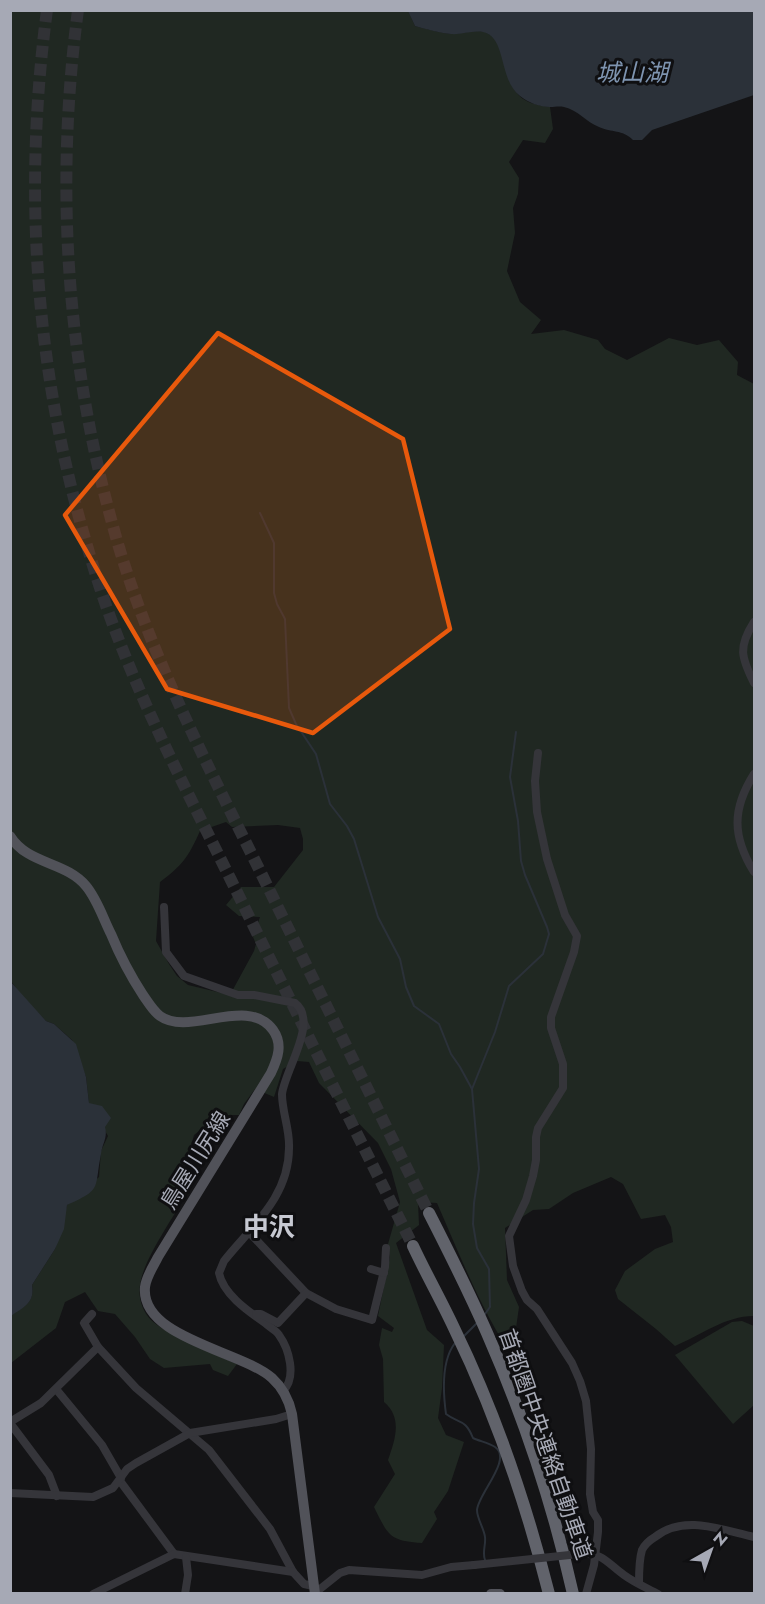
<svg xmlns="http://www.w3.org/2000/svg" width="765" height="1604" viewBox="0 0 765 1604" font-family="Jost,'Noto Sans JP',sans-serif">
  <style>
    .green { fill: #202822; fill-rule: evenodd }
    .water { fill: #2b3139 }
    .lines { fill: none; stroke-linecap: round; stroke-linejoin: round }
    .stream { stroke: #2b3139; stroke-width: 2 }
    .highway-tunnel { stroke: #313236; stroke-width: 12; stroke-dasharray: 12 6; stroke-linecap: butt }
    .minor { stroke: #35353a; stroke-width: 8 }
    .major { stroke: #515259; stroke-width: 10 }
    .highway { stroke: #61636b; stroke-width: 12 }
    .minor-bridge { stroke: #35353a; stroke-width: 8 }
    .marked { fill: #e8590c; fill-opacity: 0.2; stroke: #e8590c; stroke-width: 4.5; stroke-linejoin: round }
    .labels { text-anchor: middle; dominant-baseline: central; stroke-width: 6; stroke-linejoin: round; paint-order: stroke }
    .street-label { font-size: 22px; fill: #a6a9b5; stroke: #0f0f11 }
    .water-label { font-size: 24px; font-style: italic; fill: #7e94b0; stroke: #0f0f11 }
    .quarter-label { font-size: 26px; font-weight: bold; fill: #c7c9d2; stroke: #0f0f11 }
  </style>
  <rect width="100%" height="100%" fill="#141416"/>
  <g class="green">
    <path d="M408 10 415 26C427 29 440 33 452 34 462 34 475 29 485 32 513 42 497 91 531 103 537 105 544 106 550 107L553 129 545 143 523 140 509 162 519 178 518 194 513 208 515 233 507 271 520 302 541 320 531 334 564 330 598 340 605 349 627 360 669 338 697 345 719 340 738 362 737 375 754 384V1316C725 1316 701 1335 675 1346L656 1329 618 1299 615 1290 625 1271 655 1249 673 1242 671 1227 665 1215 641 1219 623 1184 611 1177 573 1193 549 1209 533 1210 505 1228 507 1280 519 1307 515 1335 505 1345C477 1300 458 1251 437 1203L418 1202 419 1225 396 1243 427 1330 444 1345 442 1388 438 1418 446 1435 464 1442 448 1491 434 1512 437 1519 422 1543C389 1541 388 1535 374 1507L395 1474 388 1460C395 1440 403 1418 384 1402L383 1359 379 1345 382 1328 392 1332 394 1328 378 1316 390 1257 388 1244 400 1202 391 1169 378 1143 319 1083 309 1062 297 1061 283 1069 274 1097 255 1089 244 1104 239 1115H219L194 1135 180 1186 186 1195C173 1218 143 1260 140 1285 138 1297 142 1311 151 1320 164 1333 218 1356 237 1364L228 1376 213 1370 210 1364 164 1368 150 1359 135 1337 115 1314 98 1311 85 1292 65 1302 56 1328 11 1363 10 1316C23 1307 35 1303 32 1285L55 1249 67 1205 99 1177 101 1151 108 1136 89 1103 86 1077 72 1040 54 1024 46 1021 20 994 11 981V11ZM226 822 232 827 278 825 300 828 303 839V850L274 887H241L226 905 239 916 260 917 253 937 256 944 254 951 230 995 188 985 177 976 169 964 156 941 160 882C182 866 189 856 200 831Z"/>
    <path d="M742 1321 754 1326V1405L733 1424 675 1355 732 1322Z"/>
  </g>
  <g class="water">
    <path d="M408 11H754V95L652 130 642 140H633C622 129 612 133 599 127 586 122 578 110 564 107 559 106 555 107 550 107 540 107 529 103 520 96 498 79 507 37 483 32 473 30 461 35 451 34 439 33 426 29 415 26Z"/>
    <path d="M10 981 46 1021 54 1024 76 1044 86 1077 89 1103 102 1106 111 1118 105 1127C108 1138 102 1144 101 1154 94 1189 103 1189 67 1205L64 1229 55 1249 32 1285C35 1303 24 1307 11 1316Z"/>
  </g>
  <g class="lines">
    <g class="stream">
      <path d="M260 513 274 543V593L277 604 285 619 289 708 296 724 316 754 330 804 347 826 354 839 378 917 400 959 406 987 414 1006 439 1024 451 1054 460 1067 472 1089"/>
      <path d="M485 1314 490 1307 489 1269 477 1248 473 1224 474 1203 479 1169 472 1089 495 1032 509 986 543 954 549 934 547 927 525 875 521 861 518 821 510 777 516 732"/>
      <path d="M462 1338 477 1323"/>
      <path d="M455 1343C441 1361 443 1392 446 1414 459 1424 465 1418 473 1438 479 1441 489 1443 495 1447 513 1459 478 1494 477 1510 477 1519 484 1528 485 1537 486 1545 482 1552 485 1560"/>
    </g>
    <g class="highway-tunnel">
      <path d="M47 10C22 197 36 379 91 559 124 671 179 775 231 880 291 1002 352 1124 413 1246"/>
      <path d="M78 10C54 191 67 369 118 544 152 659 208 766 261 873 317 987 373 1100 429 1213"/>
    </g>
    <g class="minor">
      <path d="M754 622C738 647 741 657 754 683"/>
      <path d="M538 753 535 781 537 812 547 859 565 915 577 936 574 952 551 1017V1028L563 1064V1088L538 1128 536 1137V1160L533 1176 526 1200 509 1236 513 1266 522 1291 527 1300 537 1309 572 1363 580 1381 586 1401 591 1449 590 1494 593 1512 598 1520V1532L594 1565 586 1594"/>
      <path d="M754 774C732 809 732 836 754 872"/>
      <path d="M164 907 166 952 184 976 238 995H254L295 1003C319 1021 285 1070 282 1094 282 1112 290 1130 289 1148 289 1197 252 1226 224 1261L219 1273C223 1294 248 1311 265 1323 269 1327 276 1330 279 1335 289 1349 297 1377 283 1391"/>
      <path d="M248 1231 306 1293 336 1309 372 1320 385 1267 386 1248"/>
      <path d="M371 1269 384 1273"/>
      <path d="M92 1314 84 1323 98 1347"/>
      <path d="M256 1314H261L278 1323 306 1293"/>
      <path d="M56 1389 102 1445 121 1478"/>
      <path d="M10 1422 41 1403 98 1347 136 1388 209 1450 270 1529 293 1572 304 1584 313 1586"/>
      <path d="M10 1423 49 1475 57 1496"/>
      <path d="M120 1481 174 1554"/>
      <path d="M10 1493 93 1497 113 1488 127 1469 136 1463 190 1433 276 1419 292 1414"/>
      <path d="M579 1554C603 1552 607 1563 624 1575 635 1583 647 1588 658 1594"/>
      <path d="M639 1583C639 1573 639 1560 642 1550 645 1544 650 1540 655 1537 684 1514 722 1530 754 1537"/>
      <path d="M315 1593 340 1573 349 1570 422 1575 451 1567 474 1565"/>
      <path d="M93 1594 174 1554 293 1572"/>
      <path d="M185 1594 188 1575 186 1557"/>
    </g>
    <g class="major">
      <path d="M10 836C28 865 65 861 86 886 97 899 103 918 111 934 120 956 130 975 143 995 148 1002 153 1011 160 1016 189 1037 248 995 273 1030 283 1044 278 1058 271 1073L158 1257C153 1267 146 1277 145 1287 140 1338 242 1351 272 1378 283 1388 289 1400 292 1414L315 1594"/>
      <path d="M491 1594H500"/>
    </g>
    <g class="highway">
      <path d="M429 1213C449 1252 469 1292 487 1333 523 1415 553 1505 573 1594"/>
      <path d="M413 1246C426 1274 441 1300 454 1328 495 1412 526 1503 549 1594"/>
    </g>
    <path class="minor-bridge" d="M474 1565 579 1554"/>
  </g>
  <path class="marked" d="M218 333 403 439 450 629 313 733 167 689 65 515Z"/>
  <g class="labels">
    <g class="street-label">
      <text transform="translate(195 1160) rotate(-58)">鳥屋川尻線</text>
      <text transform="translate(546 1444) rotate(71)">首都圏中央連絡自動車道</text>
    </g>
    <g class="water-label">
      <text x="632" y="72">城山湖</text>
    </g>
    <g class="quarter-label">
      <text x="269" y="1227">中沢</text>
    </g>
  </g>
  <rect width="765" height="1604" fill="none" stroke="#a6a9b5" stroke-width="24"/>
  <g transform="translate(711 1550) rotate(40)" stroke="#0f0f11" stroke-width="4.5" paint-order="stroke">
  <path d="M0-4.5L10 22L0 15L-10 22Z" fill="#a6a9b5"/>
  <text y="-9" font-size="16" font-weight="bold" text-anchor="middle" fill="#a6a9b5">N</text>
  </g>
</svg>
